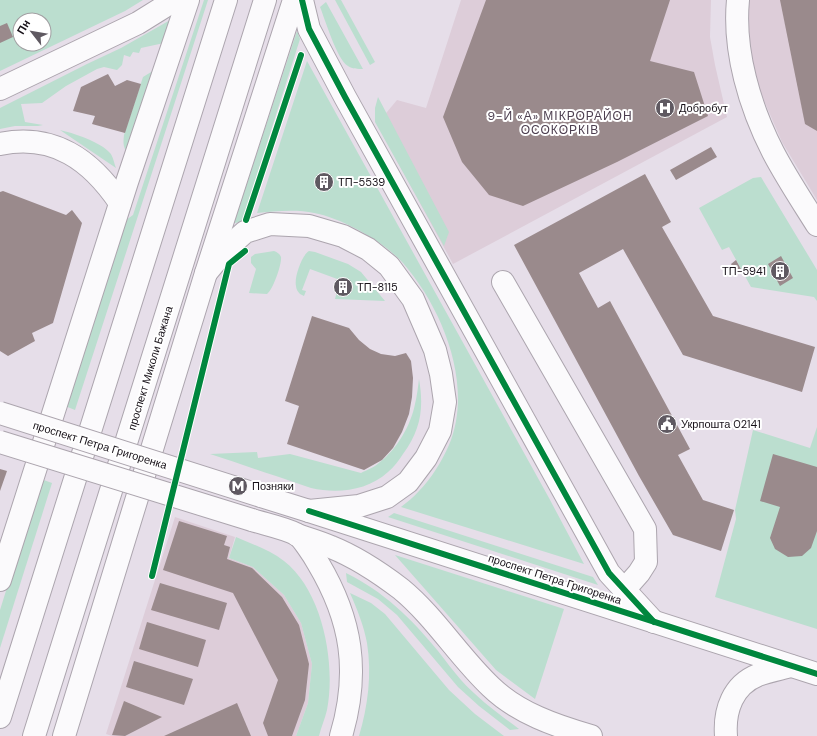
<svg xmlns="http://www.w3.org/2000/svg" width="817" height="736" viewBox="0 0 817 736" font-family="'DM Sans',sans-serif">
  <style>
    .commercial { fill: #ddcdd9 }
    .green { fill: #bbdecf; fill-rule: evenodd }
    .building { fill: #9a8a8c }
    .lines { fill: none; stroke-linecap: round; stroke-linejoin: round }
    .minor-casing { stroke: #aca5ae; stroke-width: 24 }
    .major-casing { stroke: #aca5ae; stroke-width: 24 }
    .highway-casing { stroke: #aca5ae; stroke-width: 24 }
    .minor { stroke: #fbfafc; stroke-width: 22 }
    .major { stroke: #fbfafc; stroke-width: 22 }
    .highway { stroke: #fbfafc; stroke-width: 22 }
    .major-bridge-casing { stroke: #aca5ae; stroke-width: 24; stroke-linecap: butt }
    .major-bridge { stroke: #fbfafc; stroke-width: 22 }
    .cycleway-casing { stroke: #fff; stroke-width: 8 }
    .cycleway { stroke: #00873e; stroke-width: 6 }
    .labels { text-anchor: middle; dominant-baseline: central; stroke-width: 4; stroke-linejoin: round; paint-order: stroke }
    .poi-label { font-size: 11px; fill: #171118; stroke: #fff; text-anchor: start }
    .street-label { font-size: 11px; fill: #171118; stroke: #fff }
    .neighbourhood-label { font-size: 12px; letter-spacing: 1px; fill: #4d3f50; stroke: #fff }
  </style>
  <rect width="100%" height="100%" fill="#e6dee9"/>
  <g class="commercial">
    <path d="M461 0H711L710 37 715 65 727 117 453 264 377 124 397 100 426 108Z"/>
    <path d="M747 0H817V200L782 142 762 96 752 68 749 45Z"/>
    <path d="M175 517 235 537 229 558 253 567 284 595 301 623 312 664 308 703 296 736H112L106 734Z"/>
  </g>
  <g class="green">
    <path d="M0 0H143L125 11 0 71ZM20 20H44V44H20Z"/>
    <path d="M204 0H208L75 410 65 406 126 220 133 215Z"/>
    <path d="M335 0H341L375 62 370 65Z"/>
    <path d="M326 2 363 69C358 69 352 69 348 66 337 60 325 19 320 7Z"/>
    <path d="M172 19 164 43 141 48 139 53 133 52 130 57 124 55 122 65 117 70 104 67 97 69 66 86 42 103 21 104 25 122 43 125 38 126H15L0 129V108L87 64 121 48Z"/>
    <path d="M297 31 300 39 242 222 234 223Z"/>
    <path d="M307 61 549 498 584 564 401 507C407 502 414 497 419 491 431 479 442 461 449 445 474 386 443 309 403 263 384 242 342 218 314 213 298 209 274 211 257 213Z"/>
    <path d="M156 69 129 154C123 149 123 143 124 135L143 77Z"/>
    <path d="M378 97 449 232 444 246 375 122V108Z"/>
    <path d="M60 130C73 133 101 142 110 153 113 156 114 163 116 168Z"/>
    <path d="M761 177 817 270V301L814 297 751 287 729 247 722 250 699 208 753 178Z"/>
    <path d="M274 251C277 252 280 254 281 257 282 264 273 290 267 294L249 293 256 269 251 263V257L255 254Z"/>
    <path d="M309 251 315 252 348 264 361 272 385 301 335 299 340 280 310 269 302 290 306 291 304 296 300 294C298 292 296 289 296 286 294 277 302 255 309 251Z"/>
    <path d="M419 379C424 408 421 429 403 454 399 460 394 467 388 472 367 491 337 494 311 488 299 484 288 480 276 476 254 469 232 461 210 454L257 452 258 458 290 454 361 473C367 470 375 467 380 462 397 449 411 425 415 404 417 396 418 387 419 379Z"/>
    <path d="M817 427V629L715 597 736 519 735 510 753 430 810 448Z"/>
    <path d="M41 479 52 483 0 648V610Z"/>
    <path d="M394 513 593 577 598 585 388 517Z"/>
    <path d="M236 537C252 544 270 550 284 561 323 591 336 664 327 710 325 719 321 727 319 736H296L308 703 312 664 301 623 284 595 253 567 229 558Z"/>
    <path d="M395 555 564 609 535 699 496 670Z"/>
    <path d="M346 573C383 591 412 619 438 651 446 661 453 671 461 680 478 699 499 714 519 729L510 730 479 706 458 687 397 615 378 599 347 582Z"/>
    <path d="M350 593 371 603 385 614 449 690 475 714 504 736H359C368 706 372 674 367 643 364 626 357 609 350 593Z"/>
  </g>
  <g class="building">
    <path d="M486 0H670L650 61 694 72 708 116 617 162 523 206 489 195 462 162 443 117Z"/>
    <path d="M780 0H817V131L805 124Z"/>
    <path d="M7 23 13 37 0 43V26Z"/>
    <path d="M108 74 115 86 127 80 141 84 125 133 92 124 95 116 73 111 81 87Z"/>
    <path d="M711 147 717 157 676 180 670 170Z"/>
    <path d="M645 174 671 222 662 227 713 316 815 347 802 392 683 355 623 249 579 273 598 308 610 301 690 449 678 455 703 500 734 510 721 551 673 535 639 476 514 245Z"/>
    <path d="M319 176 328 179V177L332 178 328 190 316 186Z"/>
    <path d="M3 191 66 215 72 210 82 223 53 323 32 333 35 341 8 356 0 351V192Z"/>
    <path d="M781 256 793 278 780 286 768 264Z"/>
    <path d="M736 260 742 271 737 274 731 264Z"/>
    <path d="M341 280 349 283 346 294 337 291Z"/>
    <path d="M312 316 349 328 359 340 370 349 381 354 395 356 406 353 411 361 413 378 412 397 409 414 402 432 393 448 382 460 364 470 287 444 299 406 285 401Z"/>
    <path d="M773 454 817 467V531L811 548 802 556 788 557 775 549 770 538 780 507 760 501Z"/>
    <path d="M0 469 7 471 0 491Z"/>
    <path d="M179 521 227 536 224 545 230 547 227 559 252 568 282 597 299 625 309 664 305 700 292 736H268L263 723 278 680 233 593 163 570Z"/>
    <path d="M160 583 227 603 219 630 151 610Z"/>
    <path d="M147 622 206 640 198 667 139 649Z"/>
    <path d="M134 661 193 679 184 705 126 687Z"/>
    <path d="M124 701 162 717 125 736 112 735Z"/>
    <path d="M237 703 251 736H164Z"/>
  </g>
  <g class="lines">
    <g class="minor-casing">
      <g id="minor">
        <path d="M302 0 309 29 345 97 609 573 654 622"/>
        <path d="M738 0C733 51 750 107 773 152 786 177 802 201 817 225"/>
        <path d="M503 282 645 529 646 562 639 573 624 590"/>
        <path d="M309 511 817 674"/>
        <path d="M297 535C309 539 320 542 331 547 356 557 380 573 401 589 435 617 459 657 491 687 518 713 556 726 591 736"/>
        <path d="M726 736C724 710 733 685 758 675 769 671 780 669 791 666"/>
      </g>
    </g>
    <g class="major-casing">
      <g id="major">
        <path d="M0 89 138 23 175 0"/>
        <path d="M0 144C54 133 91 160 120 203"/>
        <path d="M206 273 226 249 245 232 270 224 309 226 343 236 368 249 389 266 413 299 435 350 441 374 445 402 440 431 426 458 408 482 387 497 359 506 309 511 261 496"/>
        <path d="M252 520C265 524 284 528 296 534 302 537 314 556 318 563 352 620 360 672 341 736"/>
      </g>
    </g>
    <g class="highway-casing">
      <g id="highway">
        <path d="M0 580 127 182 188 0"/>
        <path d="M0 717 226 0"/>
        <path d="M34 736 265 0"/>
        <path d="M64 736 206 273 294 0"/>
      </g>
    </g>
    <use href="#minor" class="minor"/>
    <use href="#major" class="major"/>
    <use href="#highway" class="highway"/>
    <g class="major-bridge-casing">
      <g id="major-bridge">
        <path d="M0 413 261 496"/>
        <path d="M0 442 252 520"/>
      </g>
    </g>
    <use href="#major-bridge" class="major-bridge"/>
    <g class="cycleway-casing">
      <g id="cycleway">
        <path d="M302 0 309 29 345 97 609 573 654 622"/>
        <path d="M246 220 301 55"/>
        <path d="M309 511 817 674"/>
        <path d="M152 576 229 264 245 251"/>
      </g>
    </g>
    <use href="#cycleway" class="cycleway"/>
  </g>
  <defs>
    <g id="hospital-disc" transform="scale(1)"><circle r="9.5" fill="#5f5961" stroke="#fff"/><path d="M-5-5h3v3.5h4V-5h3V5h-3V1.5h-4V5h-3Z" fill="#fff"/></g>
    <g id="building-disc" transform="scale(1)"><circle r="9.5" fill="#5f5961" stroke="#fff"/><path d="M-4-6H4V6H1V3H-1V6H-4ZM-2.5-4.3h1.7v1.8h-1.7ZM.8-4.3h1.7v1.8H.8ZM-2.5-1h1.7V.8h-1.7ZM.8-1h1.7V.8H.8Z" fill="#fff"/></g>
    <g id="civic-disc" transform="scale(1)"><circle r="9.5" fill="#5f5961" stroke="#fff"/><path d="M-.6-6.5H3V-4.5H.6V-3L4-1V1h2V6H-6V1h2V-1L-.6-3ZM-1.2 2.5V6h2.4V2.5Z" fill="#fff"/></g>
    <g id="metro-disc" transform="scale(1)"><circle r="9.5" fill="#5f5961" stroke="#fff"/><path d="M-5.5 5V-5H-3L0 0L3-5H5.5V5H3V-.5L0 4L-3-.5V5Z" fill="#fff"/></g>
  </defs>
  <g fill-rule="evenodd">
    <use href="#hospital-disc" x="665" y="108"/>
    <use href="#building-disc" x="324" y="182"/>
    <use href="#building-disc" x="780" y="271"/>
    <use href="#building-disc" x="343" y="287"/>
    <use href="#civic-disc" x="667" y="424"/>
    <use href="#metro-disc" x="238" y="486"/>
  </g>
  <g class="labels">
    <g class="poi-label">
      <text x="679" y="108">Добробут</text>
      <text x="338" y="182">ТП-5539</text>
      <text x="766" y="271" text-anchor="end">ТП-5941</text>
      <text x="357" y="287">ТП-8115</text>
      <text x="681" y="424">Укрпошта 02141</text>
      <text x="252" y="486">Позняки</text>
    </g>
    <g class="street-label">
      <text transform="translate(150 368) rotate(-73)">проспект Миколи Бажана</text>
      <text transform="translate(100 445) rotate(17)">проспект Петра Григоренка</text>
      <text transform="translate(555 579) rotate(18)">проспект Петра Григоренка</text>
    </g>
    <g class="neighbourhood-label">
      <text x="560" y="116">9-Й «А» МІКРОРАЙОН<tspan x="560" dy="14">ОСОКОРКІВ</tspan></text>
    </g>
  </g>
  <g transform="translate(32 32) rotate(301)"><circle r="19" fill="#ffffff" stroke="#a2a0a3"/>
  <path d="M0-3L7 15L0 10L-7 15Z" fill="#5f5961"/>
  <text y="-6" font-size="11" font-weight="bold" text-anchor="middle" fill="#171118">Пн</text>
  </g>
</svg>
